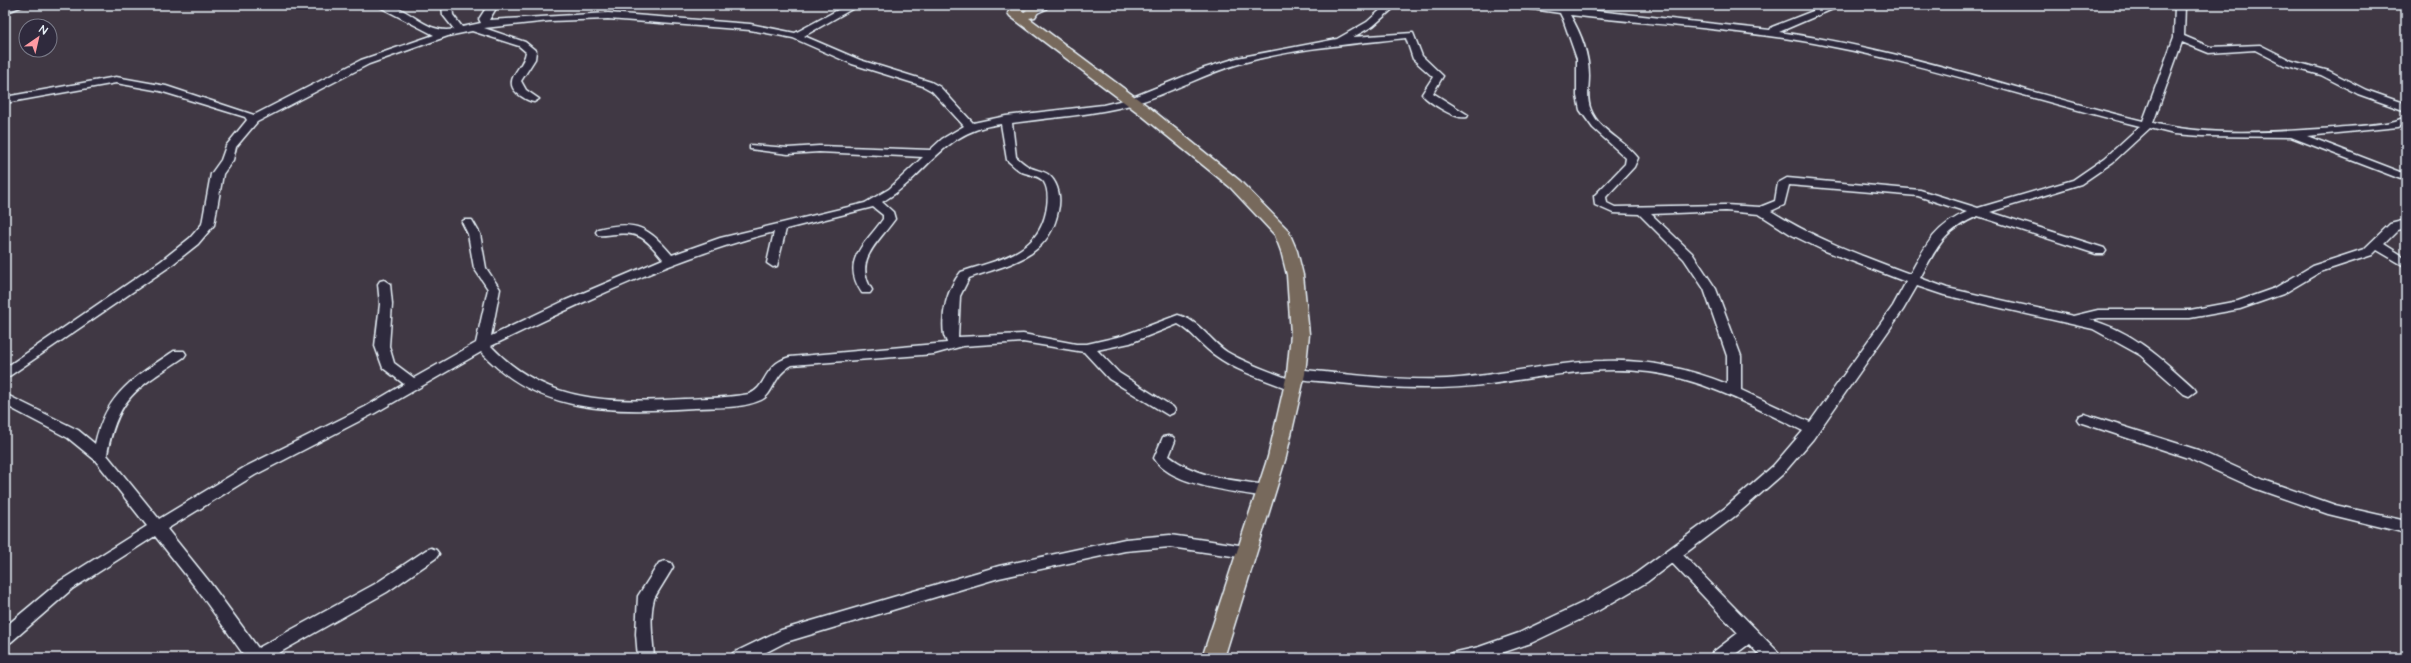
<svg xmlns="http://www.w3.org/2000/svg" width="2411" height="663" viewBox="0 0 2411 663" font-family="'Architects Daughter',sans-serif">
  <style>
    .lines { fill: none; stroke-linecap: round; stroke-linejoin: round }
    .minor-casing { stroke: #e8f1f8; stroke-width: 3 }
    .major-casing { stroke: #e8f1f8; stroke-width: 3 }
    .minor { fill: #2f2a3d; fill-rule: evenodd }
    .major { fill: #77695c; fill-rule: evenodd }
  </style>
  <rect width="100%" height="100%" fill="#403844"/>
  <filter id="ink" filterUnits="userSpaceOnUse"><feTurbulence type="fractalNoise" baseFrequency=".025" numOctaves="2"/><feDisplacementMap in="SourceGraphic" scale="8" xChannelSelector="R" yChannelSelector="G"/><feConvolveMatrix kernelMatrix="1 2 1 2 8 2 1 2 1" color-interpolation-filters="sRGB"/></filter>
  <g filter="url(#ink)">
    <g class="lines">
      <g class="minor-casing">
        <g id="minor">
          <path d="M11 5H25L5 13V7Z"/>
          <path d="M376 5C380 5 385 4 389 5 412 10 428 35 454 29L443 15 442 5H452L453 15 462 27 481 23 479 19 488 5H498L489 20 608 13 750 24 795 33 847 5H859L804 36 860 60 931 82 940 87 973 123 1006 116 1103 105 1128 99 1205 68 1237 58 1337 39 1367 22 1386 5H1397L1373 26 1353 37 1413 33 1422 56 1443 76 1433 93 1468 115 1467 117C1456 120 1428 102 1422 94L1433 77 1413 59 1406 38C1351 44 1296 48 1242 63 1205 73 1171 93 1134 104 1095 115 1053 117 1012 123L1016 157C1021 161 1025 165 1031 168 1038 171 1045 171 1050 176 1059 185 1061 199 1058 211 1049 258 1009 264 969 278L960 296 958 337 1023 334 1076 344H1087L1122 336 1178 315C1200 321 1209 340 1227 352 1249 365 1275 373 1299 383L1301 386 1299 389H1289C1264 379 1238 372 1216 356 1202 347 1193 332 1178 324L1130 343 1097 350 1119 373 1173 407 1175 410 1173 413 1168 415 1109 379 1084 352 1023 342 963 346 934 354 792 365C773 375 774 394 761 400 741 409 716 407 695 408 614 413 539 415 481 352L375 413 255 475 167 529 208 580 258 648 375 584 426 550 431 548 436 550 439 554 436 558 387 592 270 658H246L196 588 155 536 72 589 11 642 5 644V627L60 581 147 526 95 460 68 438 5 405V394L78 430 95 444C106 393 134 378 174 351H184L186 354 184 357C137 389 118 395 107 455L159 519 245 467 365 407 404 384 383 368 375 346 380 304 378 284 380 281 384 280 390 284 392 304 389 346 394 363 414 378 476 343 488 289 474 268 468 234 462 222 464 220H472L480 234 486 268 500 289 491 336 564 301 663 259C648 242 642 231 616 234 610 234 604 236 598 235L596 232 598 229C636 220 648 227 672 255L720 238 865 203 889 189 923 157 819 152 788 154 750 149V145L788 148 819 146 930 150 942 139 964 126 932 91 923 86 852 64 793 38 750 30 608 19 550 21 484 28 525 42 536 51 535 59 521 81 526 90 539 99 534 102C528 101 522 97 517 93 502 79 524 68 526 52L519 46 472 31 448 36 369 64 257 122 236 147 233 160 223 174 214 225 198 244 169 267 5 379V368L161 261 190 238 202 224 211 174 221 160 226 146 247 120 245 117 160 91 116 83 5 103V97L116 77 166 86 254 115 361 60 434 35ZM1001 124 1007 160C1012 164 1016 169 1022 172 1029 175 1039 175 1044 182 1049 190 1048 203 1046 212 1037 255 996 260 961 272 947 289 941 314 944 335 945 339 947 341 947 343L790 357C763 364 767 388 749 394 728 398 706 398 685 399 611 403 545 404 491 346 583 302 675 257 774 232L767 263 773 267 777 266 786 229 873 207 883 215V219C865 245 840 260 862 293H870L872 290C853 260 878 243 895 219L893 212 882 202C929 175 941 131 1001 124Z"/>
          <path d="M1036 5H1046V9L1037 13H1031V9L1036 7Z"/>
          <path d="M1520 5H1543L1770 30 1772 27 1813 11 1816 5H1842L1779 32C1903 49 2022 92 2143 121L2174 37 2175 5H2185L2184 36 2210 47 2260 45 2292 61 2329 71 2366 90 2406 104V111L2358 94 2321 75 2284 65 2255 50 2209 53 2182 42 2153 123C2211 137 2275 132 2334 128 2353 126 2375 126 2395 121 2399 120 2402 118 2406 117V124L2398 127 2307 136 2406 174V181L2291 137 2202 136 2174 134 2150 128 2113 162 2081 184 1990 212 2104 248 2106 251 2104 254H2096L1978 216C1944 230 1937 247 1920 278L1947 288 2073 316 2098 310H2190L2238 301 2275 288 2312 266 2364 249 2390 224 2406 220V228L2398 230 2384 244 2406 258V267L2377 250 2372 255 2320 272 2283 294 2240 309 2190 318H2098L2090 320C2132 330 2163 360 2194 388L2196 391 2189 396 2184 394 2140 355 2093 329 1944 295 1917 286 1903 310 1813 439 1783 474 1735 516 1683 555 1779 653 1781 658H1762L1749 644 1730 658H1710L1712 653 1738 633 1672 563 1647 582 1596 612 1531 643 1487 658H1450L1452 653 1479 647 1519 633 1584 602 1635 574 1725 508 1773 466 1803 431C1754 407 1704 379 1649 372 1596 365 1543 377 1490 384 1439 391 1390 388 1339 383 1324 381 1306 381 1291 377L1289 374 1296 369C1346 374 1397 381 1447 379 1499 376 1551 362 1603 361 1646 359 1687 368 1727 384V356L1704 289 1684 259 1639 214 1613 213 1595 205 1594 196 1625 164 1626 158 1593 128 1580 110 1577 96V59L1563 19 1560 13 1525 8ZM1570 15C1656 25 1744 29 1829 46 1934 66 2036 101 2140 126L2105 158 2073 180 1978 208 1920 190 1787 178 1778 183 1775 201 1760 207 1725 205 1615 207 1607 203 1606 197 1634 167 1638 158C1625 140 1599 131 1591 110 1586 99 1589 87 1589 76 1589 55 1581 33 1570 15ZM1789 185 1918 196 1967 212C1935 226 1926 245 1910 274 1862 256 1815 239 1771 211L1784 205ZM1725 211 1759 214 1792 235 1823 250 1906 282 1893 306 1810 422 1741 390V356L1716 289 1692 253 1651 214Z"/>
          <path d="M2084 414 2198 450 2264 480 2335 505 2406 521V533L2328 514 2254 488 2188 458 2079 422 2077 419 2079 416Z"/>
          <path d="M1168 436 1173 437 1175 441 1169 456C1197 478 1232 480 1266 485L1271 487 1273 491 1271 495 1266 497C1237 492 1170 486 1154 458L1163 437Z"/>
          <path d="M1170 535 1246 546 1251 548 1254 552 1251 556 1246 558 1170 547 1125 551 999 578 786 642 755 658H731L733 653 781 630 999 566 1125 539Z"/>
          <path d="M665 561 671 563 673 567C670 573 655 596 654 599 649 617 653 640 654 658H638L636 634 638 596 659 563Z"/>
        </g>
      </g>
      <g class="major-casing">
        <path id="major" d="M1013 5 1038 6 1040 9 1035 17 1029 18 1150 108 1240 181 1288 230 1297 251 1303 275 1309 334 1305 374 1286 457 1224 658H1202L1268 457 1287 374 1291 334 1287 275 1281 251 1275 235 1230 187 1140 114 1010 16 1008 13ZM1022 10H1027L1024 12Z"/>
      </g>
      <use href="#minor" class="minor"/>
      <use href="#major" class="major"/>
    </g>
  </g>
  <rect width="2411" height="663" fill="none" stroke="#2f2a3d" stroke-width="20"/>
  <rect x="10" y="10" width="2391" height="643" fill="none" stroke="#e8f1f8" stroke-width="1.5" filter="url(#ink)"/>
  <g transform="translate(38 38) rotate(34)"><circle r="19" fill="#2f2a3d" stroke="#797a88"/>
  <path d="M0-3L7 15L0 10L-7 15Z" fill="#ff9aa2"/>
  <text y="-6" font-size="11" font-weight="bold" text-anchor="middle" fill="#e8f1f8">N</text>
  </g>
</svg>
